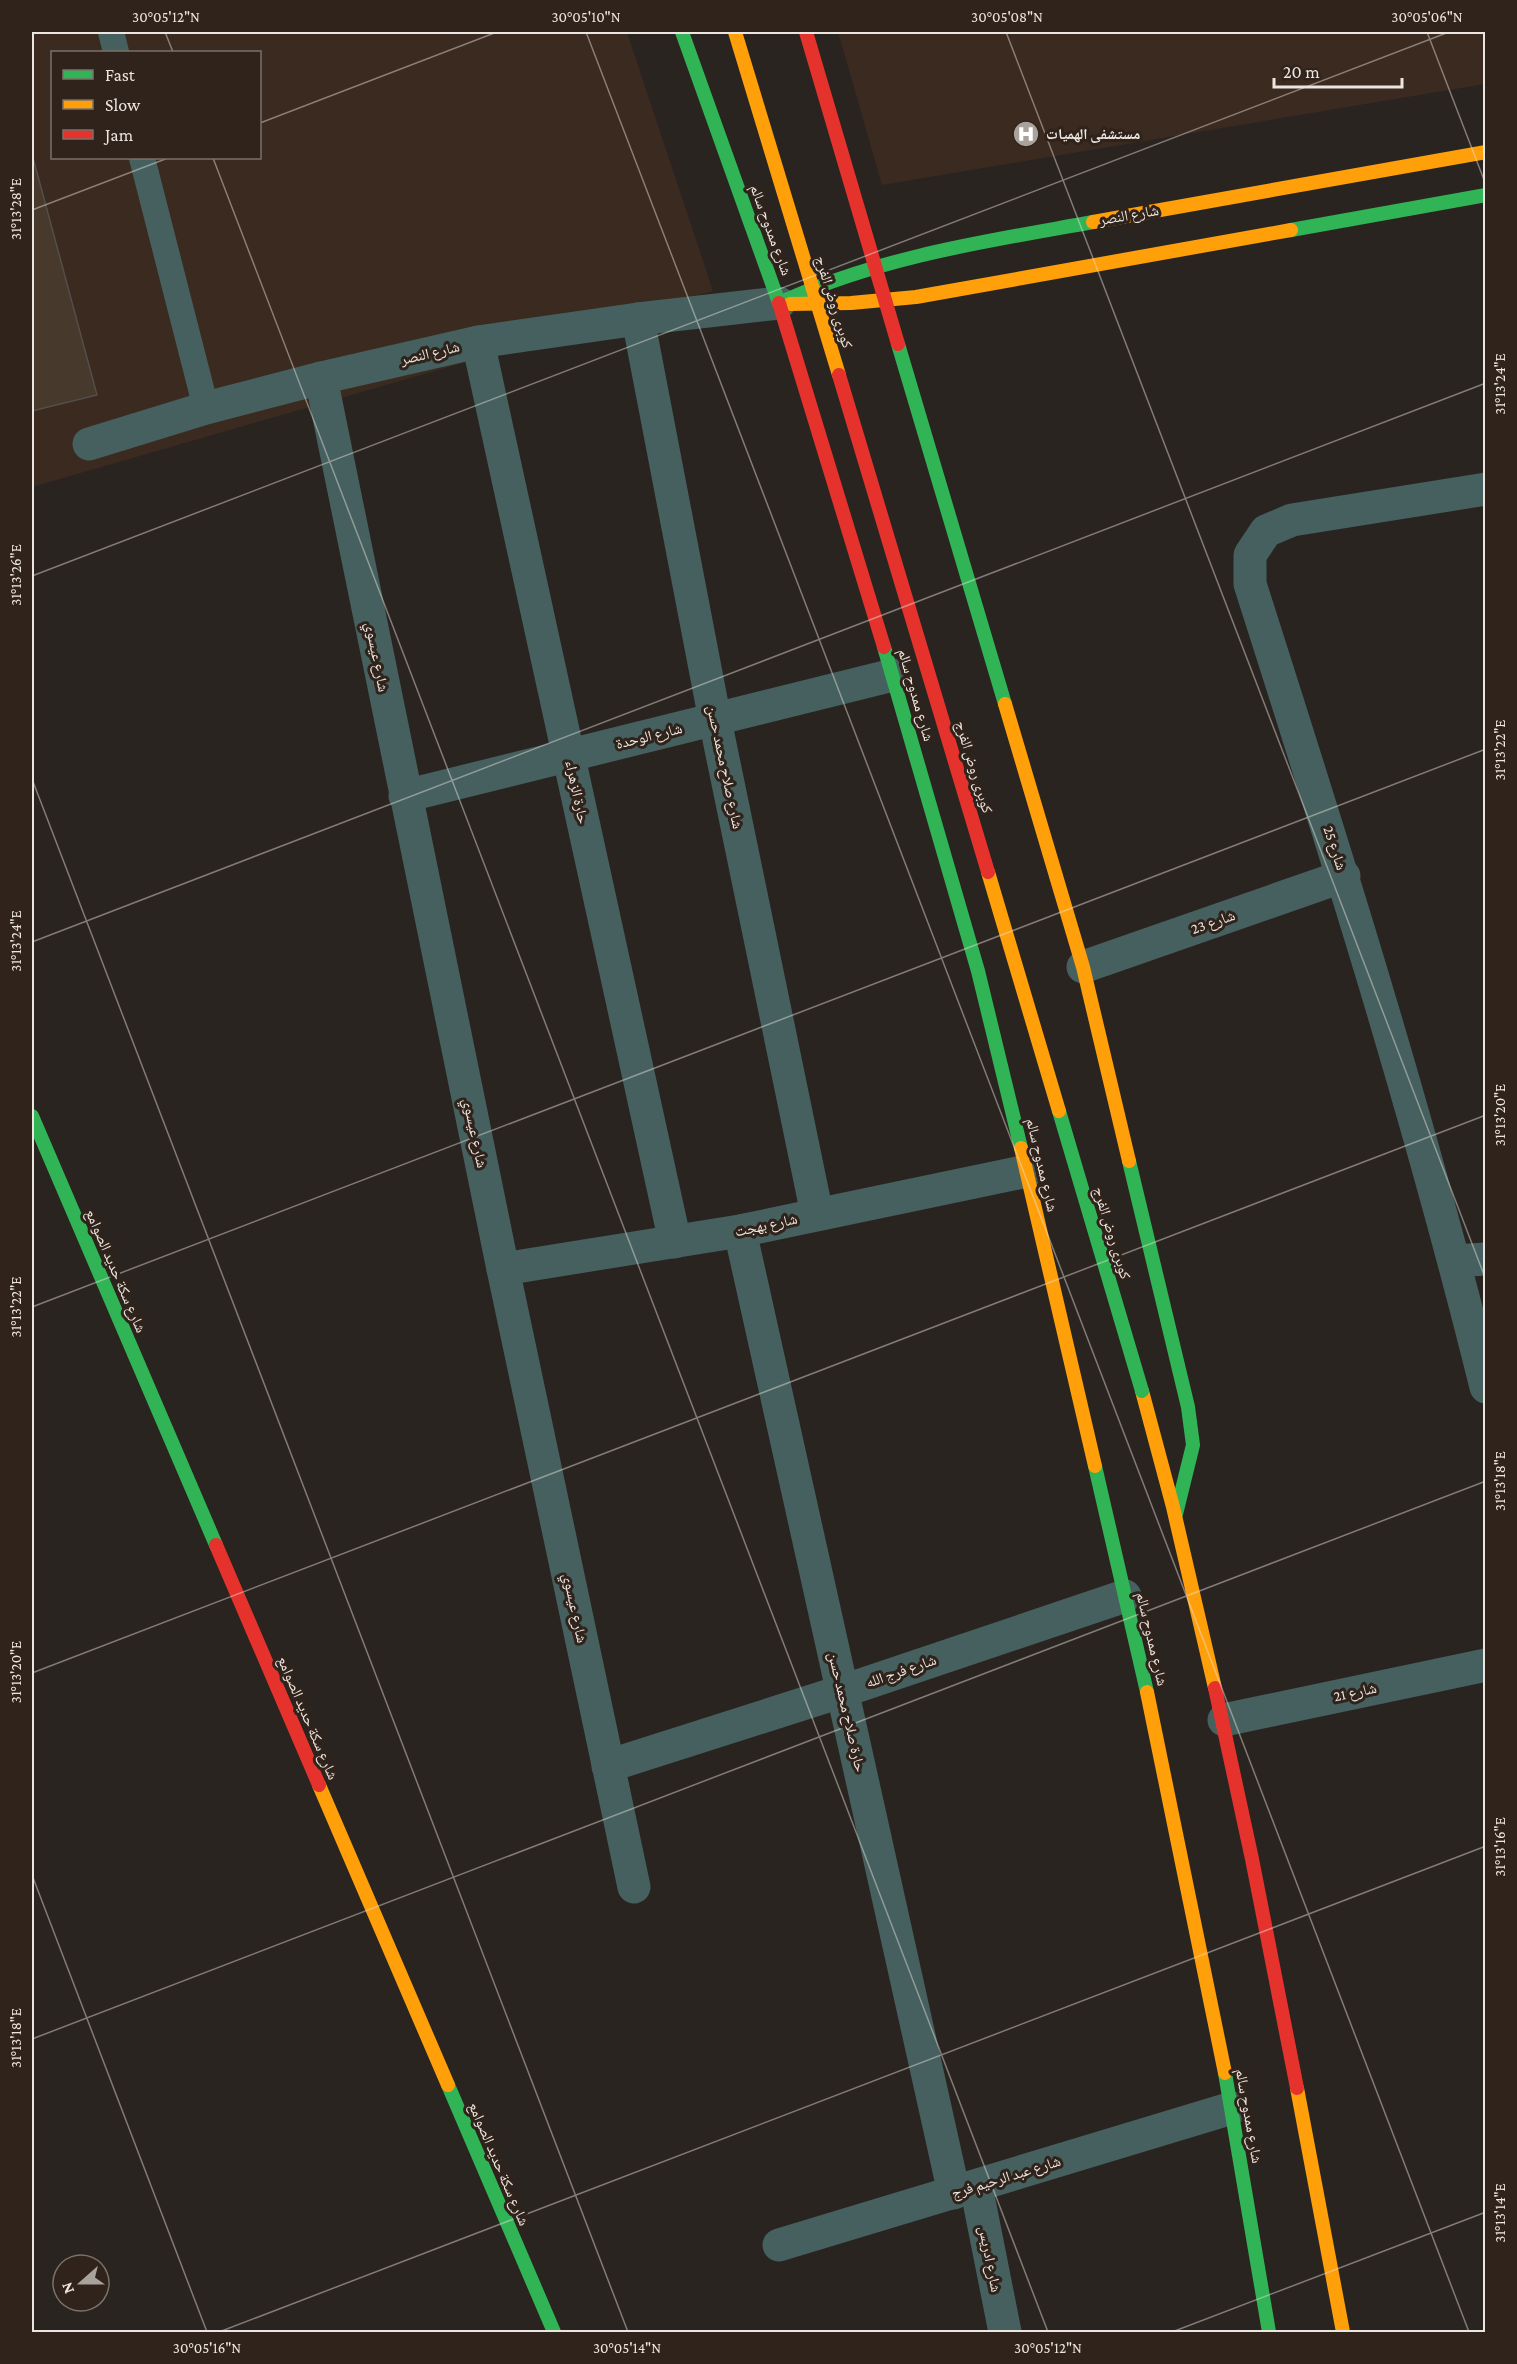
<svg xmlns="http://www.w3.org/2000/svg" width="1517" height="2364" viewBox="0 0 1517 2364" font-family="'Crimson Pro','Noto Naskh Arabic',serif">
  <style>
    .built { fill: #3a2a1f; fill-rule: evenodd }
    .building { fill: #47392c; stroke: #544e4a; stroke-width: 1.5 }
    .lines { fill: none; stroke-linecap: round; stroke-linejoin: round }
    .lane { stroke: #45605e; stroke-width: 26 }
    .street { stroke: #45605e; stroke-width: 33 }
    .fast { stroke: #30b455; stroke-width: 14 }
    .slow { stroke: #ff9f0a; stroke-width: 14 }
    .jam { stroke: #e5322d; stroke-width: 14 }
    .fast-bridge { stroke: #30b455; stroke-width: 14 }
    .slow-bridge { stroke: #ff9f0a; stroke-width: 14 }
    .jam-bridge { stroke: #e5322d; stroke-width: 14 }
    .ticks { fill: none; stroke: #ede5df; stroke-width: 1.5; stroke-opacity: 0.45 }
    .labels { text-anchor: middle; dominant-baseline: central; stroke-width: 6; stroke-linejoin: round; paint-order: stroke }
    .poi-label { font-size: 15px; font-weight: bold; fill: #ede5df; stroke: #2f231b; text-anchor: start }
    .street-label { font-size: 15px; fill: #ede5df; stroke: #2f231b }
    .neatline { fill: none; stroke: #ede5df; stroke-width: 2 }
    .ticks-label { font-size: 15px; text-anchor: middle; fill: #ede5df }
  </style>
  <rect width="100%" height="100%" fill="#2a2420"/>
  <g class="built">
    <path d="M32 32H627L713 291 32 487ZM52 52H260V158H52Z"/>
    <path d="M838 32H1485V84L882 185Z"/>
  </g>
  <path class="building" d="M32 154 97 395 32 411Z"/>
  <g class="lines">
    <g class="lane">
      <path d="M111 32 116 52"/>
      <path d="M142 158 206 408"/>
    </g>
    <g class="street">
      <path d="M638 319 715 720 817 1214"/>
      <path d="M478 342 675 1242"/>
      <path d="M321 378 503 1269 634 1887"/>
      <path d="M89 444 206 408 321 378 478 342 638 319 779 303"/>
      <path d="M1486 489 1292 520 1266 531 1250 555V584C1335 850 1419 1116 1486 1387"/>
      <path d="M405 796 893 675"/>
      <path d="M1083 967 1344 876"/>
      <path d="M740 1231 954 2193"/>
      <path d="M1454 1261 1486 1259"/>
      <path d="M503 1269 740 1231 1027 1171"/>
      <path d="M1224 1720 1486 1665"/>
      <path d="M608 1766 843 1691 1125 1596"/>
      <path d="M976 2186 1005 2332"/>
      <path d="M779 2245 1232 2108"/>
    </g>
    <g class="fast">
      <path d="M682 32 779 303"/>
      <path d="M1291 230 1486 195"/>
      <path d="M786 300C884 256 988 241 1093 222"/>
      <path d="M898 344 1005 704"/>
      <path d="M884 647 978 971 1021 1148"/>
      <path d="M32 1116 216 1545"/>
      <path d="M1129 1161 1188 1407 1193 1445 1176 1514"/>
      <path d="M1095 1466 1147 1692"/>
      <path d="M1225 2073 1269 2332"/>
      <path d="M448 2085 554 2332"/>
    </g>
    <g class="slow">
      <path d="M1093 222 1486 152"/>
      <path d="M790 304 851 303 916 297 1291 230"/>
      <path d="M1005 704 1083 967 1129 1161"/>
      <path d="M1021 1148 1095 1466"/>
      <path d="M1142 1391 1173 1507 1215 1688"/>
      <path d="M1147 1692 1225 2073"/>
      <path d="M319 1785 448 2085"/>
      <path d="M1297 2088 1343 2332"/>
    </g>
    <g class="jam">
      <path d="M806 32 898 344"/>
      <path d="M779 303 884 647"/>
      <path d="M216 1545 319 1785"/>
      <path d="M1215 1688 1252 1859 1297 2088"/>
    </g>
    <path class="fast-bridge" d="M1059 1111 1142 1391"/>
    <g class="slow-bridge">
      <path d="M735 32 839 375"/>
      <path d="M988 872 1059 1111"/>
    </g>
    <path class="jam-bridge" d="M839 375 988 872"/>
  </g>
  <path class="ticks" d="M165 32 173 52M586 32 1469 2332M1006 32 1486 1280M1427 32 1486 185M260 123 497 32M213 158 1048 2332M32 210 168 158M32 576 1449 32M32 779 628 2332M32 942 1486 383M32 1307 1486 749M32 1673 1486 1115M32 1875 207 2332M32 2039 1486 1481M219 2332 1486 1846M1172 2332 1486 2212"/>
  <defs>
    <g id="hospital-disc" transform="scale(1.35)"><circle r="9.5" fill="#a9a19c" stroke="#2f231b"/><path d="M-5-5h3v3.5h4V-5h3V5h-3V1.5h-4V5h-3Z" fill="#fff"/></g>
  </defs>
  <g fill-rule="evenodd">
    <use href="#hospital-disc" x="1026" y="134"/>
  </g>
  <g class="labels">
    <g class="poi-label">
      <text x="1046" y="134">مستشفى الهميات</text>
    </g>
    <g class="street-label">
      <text transform="translate(1129 215) rotate(-10)">شارع النصر</text>
      <text transform="translate(771 230) rotate(70)">شارع ممدوح سالم</text>
      <text transform="translate(834 302) rotate(73)">كوبرى روض الفرج</text>
      <text transform="translate(430 353) rotate(-13)">شارع النصر</text>
      <text transform="translate(377 657) rotate(79)">شارع عيسوي</text>
      <text transform="translate(916 695) rotate(74)">شارع ممدوح سالم</text>
      <text transform="translate(649 736) rotate(-14)">شارع الوحدة</text>
      <text transform="translate(725 767) rotate(78)">شارع صلاح محمد حسن</text>
      <text transform="translate(974 767) rotate(73)">كوبرى روض الفرج</text>
      <text transform="translate(577 792) rotate(78)">حارة الزهراء</text>
      <text transform="translate(1335 848) rotate(72)">شارع 25</text>
      <text transform="translate(1213 922) rotate(-19)">شارع 23</text>
      <text transform="translate(475 1133) rotate(78)">شارع عيسوي</text>
      <text transform="translate(1042 1165) rotate(77)">شارع ممدوح سالم</text>
      <text transform="translate(766 1225) rotate(-12)">شارع بهجت</text>
      <text transform="translate(1112 1233) rotate(73)">كوبرى روض الفرج</text>
      <text transform="translate(116 1271) rotate(67)">شارع سكة حديد الصوامع</text>
      <text transform="translate(575 1608) rotate(78)">شارع عيسوي</text>
      <text transform="translate(1152 1639) rotate(77)">شارع ممدوح سالم</text>
      <text transform="translate(901 1671) rotate(-19)">شارع فرج الله</text>
      <text transform="translate(1355 1692) rotate(-12)">شارع 21</text>
      <text transform="translate(847 1712) rotate(77)">حارة صلاح محمد حسن</text>
      <text transform="translate(308 1718) rotate(67)">شارع سكة حديد الصوامع</text>
      <text transform="translate(1249 2116) rotate(80)">شارع ممدوح سالم</text>
      <text transform="translate(499 2164) rotate(67)">شارع سكة حديد الصوامع</text>
      <text transform="translate(1006 2177) rotate(-17)">شارع عبد الرحيم فرج</text>
      <text transform="translate(990 2259) rotate(79)">شارع ادريس</text>
    </g>
  </g>
  <rect width="1517" height="2364" fill="none" stroke="#2f231b" stroke-width="66"/>
  <rect x="51" y="51" width="210" height="108" fill="#2f231b" stroke="#7b7169" stroke-width="1.5"/>
  <rect x="63" y="70" width="30" height="9" fill="#30b455" stroke="#7b7169" stroke-width="1.5"/>
  <text x="105" y="81" font-size="18" fill="#ede5df">Fast</text>
  <rect x="63" y="100" width="30" height="9" fill="#ff9f0a" stroke="#7b7169" stroke-width="1.5"/>
  <text x="105" y="111" font-size="18" fill="#ede5df">Slow</text>
  <rect x="63" y="130" width="30" height="9" fill="#e5322d" stroke="#7b7169" stroke-width="1.5"/>
  <text x="105" y="141" font-size="18" fill="#ede5df">Jam</text>
  <g transform="translate(81 2283) rotate(249)"><circle r="28" fill="#2f231b" stroke="#7b7169" stroke-width="1.5"/>
  <path d="M0-4.5L10 22L0 15L-10 22Z" fill="#a9a19c"/>
  <text y="-9" font-size="16" font-weight="bold" text-anchor="middle" fill="#ede5df">N</text>
  </g>
  <path d="M1274 78v9h128v-9" fill="none" stroke="#ede5df" stroke-width="3"/>
  <text x="1283" y="78" font-size="18" fill="#ede5df" stroke="#2f231b" stroke-width="4.5" paint-order="stroke">20 m</text>
  <rect x="33" y="33" width="1451" height="2298" class="neatline"/>
  <g class="ticks-label">
    <text x="166" y="22">30°05'12"N</text>
    <text x="586" y="22">30°05'10"N</text>
    <text x="1007" y="22">30°05'08"N</text>
    <text x="1427" y="22">30°05'06"N</text>
    <text transform="translate(16 209) rotate(-90)" y="5">31°13'28"E</text>
    <text transform="translate(1500 384) rotate(-90)" y="5">31°13'24"E</text>
    <text transform="translate(16 575) rotate(-90)" y="5">31°13'26"E</text>
    <text transform="translate(1500 750) rotate(-90)" y="5">31°13'22"E</text>
    <text transform="translate(16 941) rotate(-90)" y="5">31°13'24"E</text>
    <text transform="translate(1500 1115) rotate(-90)" y="5">31°13'20"E</text>
    <text transform="translate(16 1307) rotate(-90)" y="5">31°13'22"E</text>
    <text transform="translate(1500 1481) rotate(-90)" y="5">31°13'18"E</text>
    <text transform="translate(16 1672) rotate(-90)" y="5">31°13'20"E</text>
    <text transform="translate(1500 1847) rotate(-90)" y="5">31°13'16"E</text>
    <text transform="translate(16 2038) rotate(-90)" y="5">31°13'18"E</text>
    <text transform="translate(1500 2213) rotate(-90)" y="5">31°13'14"E</text>
    <text x="207" y="2353">30°05'16"N</text>
    <text x="627" y="2353">30°05'14"N</text>
    <text x="1048" y="2353">30°05'12"N</text>
  </g>
</svg>
